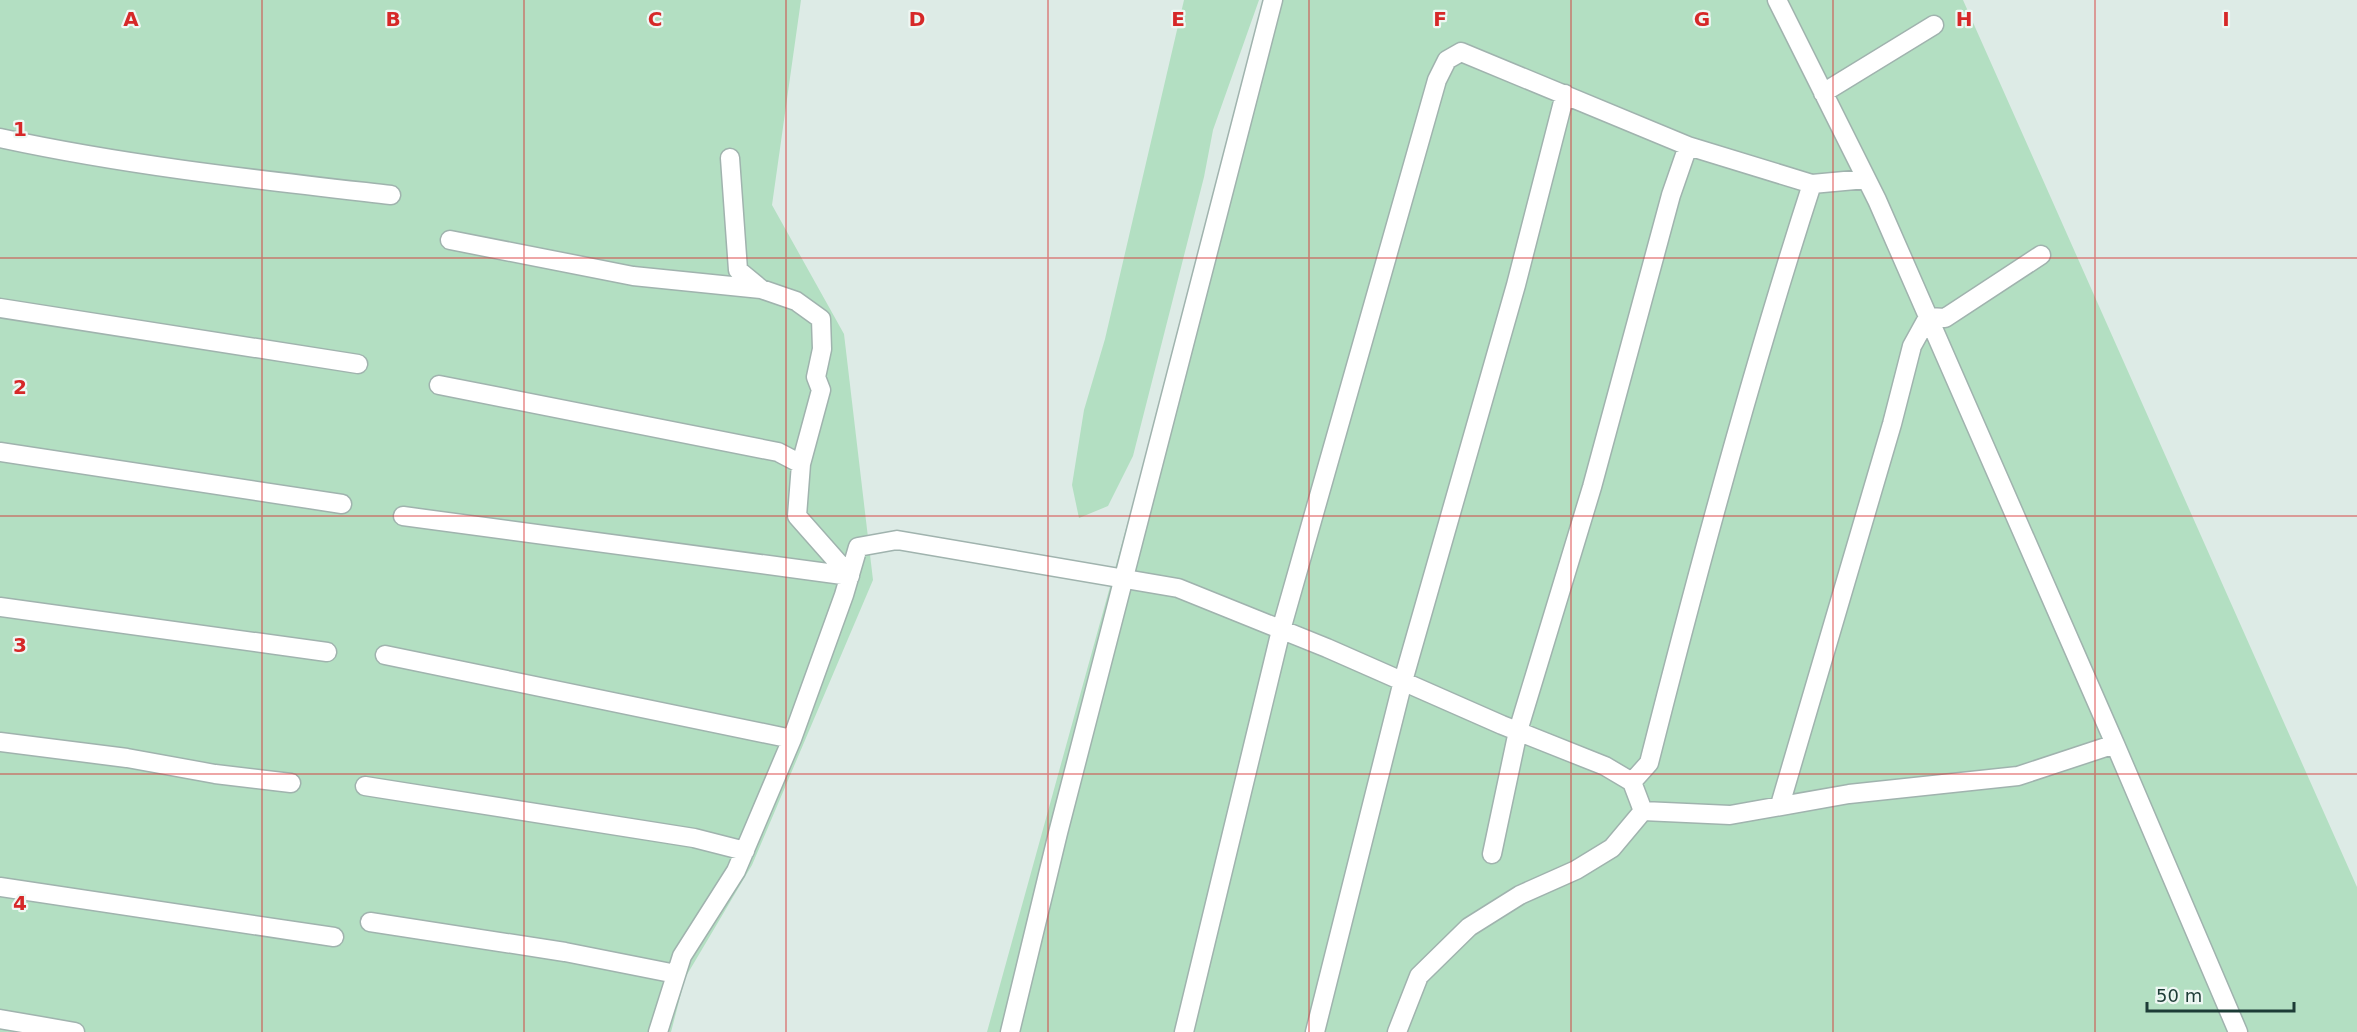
<svg xmlns="http://www.w3.org/2000/svg" width="2357" height="1032" viewBox="0 0 2357 1032" font-family="'DejaVu Sans',sans-serif">
<style>
.green{fill:#b3dfc2}
.lines{fill:none;stroke-linecap:round;stroke-linejoin:round}
.minor-casing{stroke:#a0b3ae;stroke-width:21}
.tertiary-casing{stroke:#a0b3ae;stroke-width:21}
.minor{stroke:#fff;stroke-width:18}
.tertiary{stroke:#fff;stroke-width:18}
.grid{fill:none;stroke:#d62828;stroke-width:1.5;stroke-opacity:0.55}
.grid-label{font-size:20px;text-anchor:middle;font-weight:bold;fill:#d62828;stroke:#eef7f3;stroke-width:4.5;stroke-linejoin:round;paint-order:stroke}
</style>
<rect width="100%" height="100%" fill="#ddebe6"/>
<path class="green" d="M0,0H801L772,205L844,334L873,580L752,865L685,978L671,1032H0Z
M1184,0H1259L1213,130L1204,177L1133,456L1108,506L1079,518L1072,485L1084,410L1105,339Z
M1272,0H1963L2357,887V1032H987Z"/>
<g class="lines">
<defs>
<path id="minor" d="M1777,0L1877,200L2115,744
M1823,93L1934,25
M0,138C129,166 260,180 391,195
M730,158L738,270L761,289
M0,308L358,364
M439,385L778,452L801,464
M0,452L342,504
M403,516L850,576L797,516L801,464L821,390L816,377L822,349L821,319L796,301L761,289L633,276L450,240
M0,607L327,652
M385,655L792,739
M0,742L127,758L215,774L291,783
M1632,782L1649,763C1698,569 1750,375 1812,184
M365,786L694,838L745,851
M1780,805L1892,424L1912,346L1928,317L1945,318L2041,255
M1492,854L1518,731L1592,487L1671,195L1688,146
M0,887L334,937
M370,922L565,952L676,974
M0,1019L75,1032
M658,1032L682,956L736,871L792,739L844,595L858,547L897,540L1178,588L1327,648L1502,725L1605,766L1632,782L1643,811
M1184,1032L1281,630L1437,80L1447,60L1461,52L1688,146L1812,184L1866,179
M1315,1032L1403,681L1516,285L1565,94
M1397,1032L1419,976L1469,927L1520,895L1576,870L1612,848L1643,811L1730,815L1849,794L2018,776L2115,744L2238,1032"/>
<path id="tertiary" d="M1010,1032L1058,833L1273,0"/>
</defs>
<use href="#minor" class="minor-casing"/>
<use href="#tertiary" class="tertiary-casing"/>
<use href="#minor" class="minor"/>
<use href="#tertiary" class="tertiary"/>
</g>
<path class="grid" d="M262,0V1032M524,0V1032M786,0V1032M1048,0V1032M1309,0V1032M1571,0V1032M1833,0V1032M2095,0V1032M0,258H2357M0,516H2357M0,774H2357"/>
<g class="grid-label">
<text x="131" y="26">A</text>
<text x="393" y="26">B</text>
<text x="655" y="26">C</text>
<text x="917" y="26">D</text>
<text x="1178" y="26">E</text>
<text x="1440" y="26">F</text>
<text x="1702" y="26">G</text>
<text x="1964" y="26">H</text>
<text x="2226" y="26">I</text>
<text x="20" y="136">1</text>
<text x="20" y="394">2</text>
<text x="20" y="652">3</text>
<text x="20" y="910">4</text>
</g>
<path d="M2147 1002v9h147v-9" fill="none" stroke="#1d3c36" stroke-width="3"/>
<text x="2156" y="1002" font-size="18" fill="#1d3c36" stroke="#eef7f3" stroke-width="4.5" paint-order="stroke">50 m</text>
</svg>
